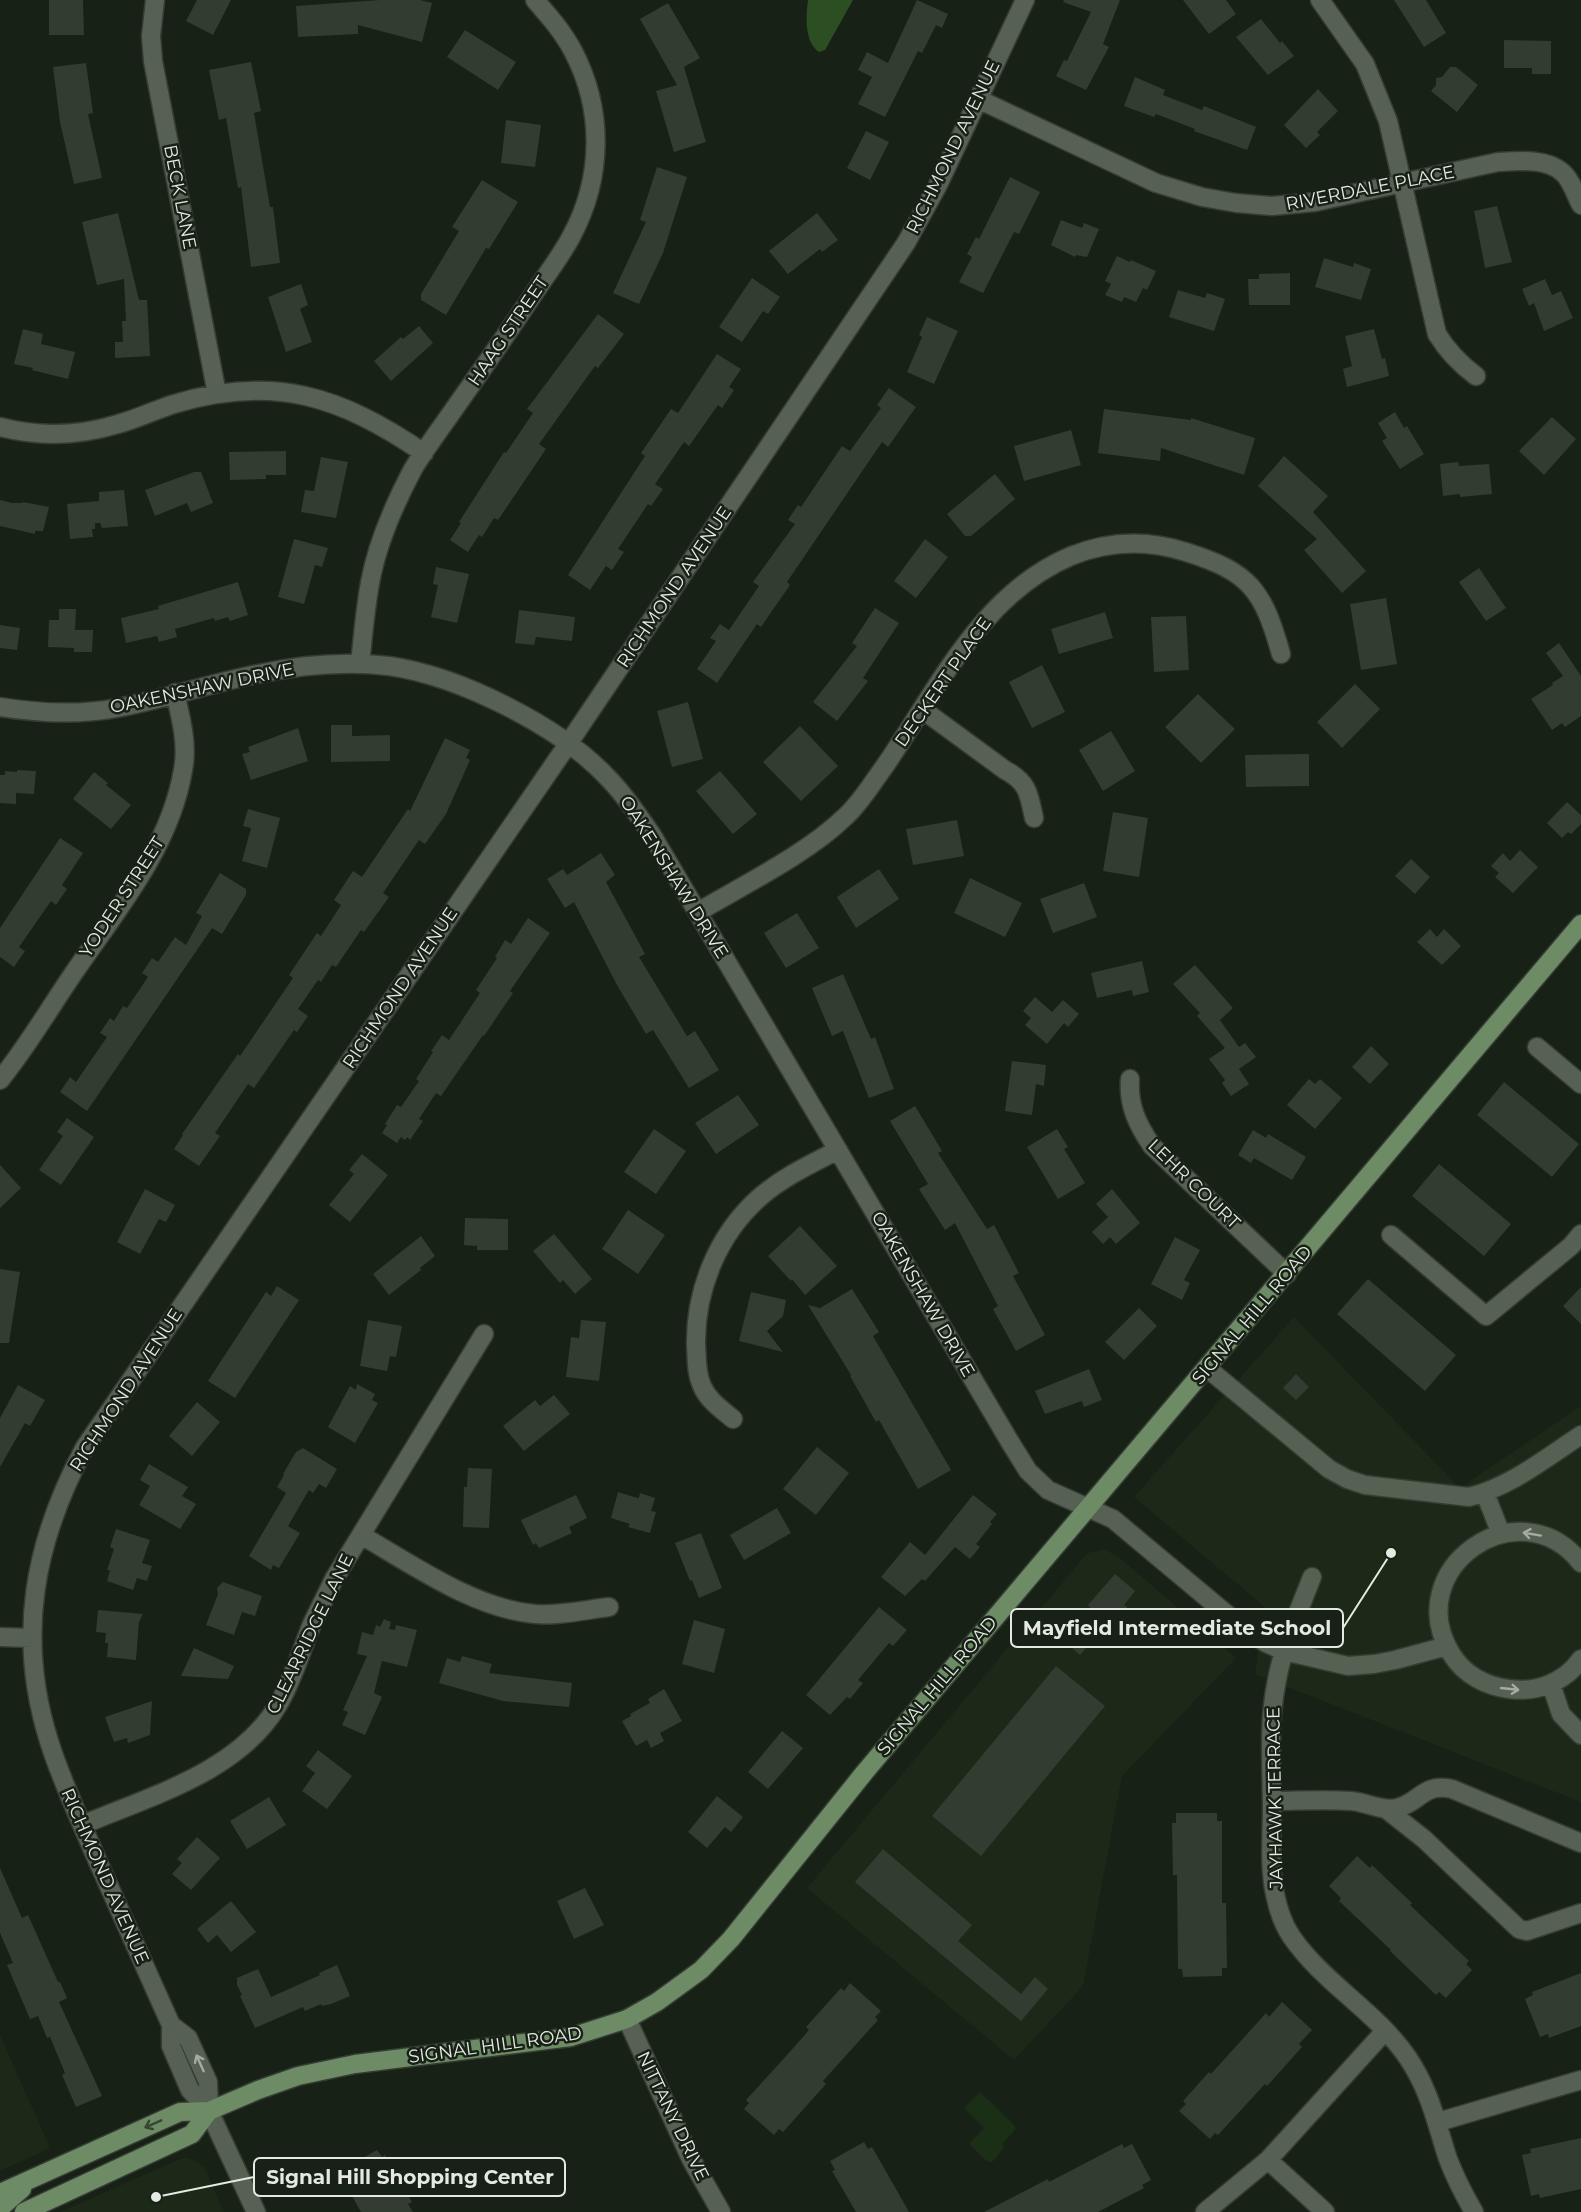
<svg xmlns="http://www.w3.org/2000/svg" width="1581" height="2212" viewBox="0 0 1581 2212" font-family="Montserrat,sans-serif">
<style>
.built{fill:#1c2918}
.green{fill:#1b2e16}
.water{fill:#2c4e23}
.building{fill:#333c30}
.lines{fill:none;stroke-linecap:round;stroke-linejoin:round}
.minor-casing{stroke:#353c34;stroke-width:21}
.major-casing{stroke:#353c34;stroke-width:21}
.minor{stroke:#566053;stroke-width:18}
.major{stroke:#6d8c66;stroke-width:18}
.oneway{stroke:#a4aca2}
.oneway2{stroke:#364632}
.labels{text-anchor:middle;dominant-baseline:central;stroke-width:5;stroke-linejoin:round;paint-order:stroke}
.street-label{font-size:18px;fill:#e4eae3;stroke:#182116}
.leader{fill:none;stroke:#e4eae3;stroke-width:2}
.callout-dot{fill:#e4eae3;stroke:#182116;stroke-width:2}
.callout{fill:#182116;stroke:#e4eae3;stroke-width:2}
.callout-label{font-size:20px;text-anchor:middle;font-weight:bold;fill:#e4eae3}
</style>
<rect width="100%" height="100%" fill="#182116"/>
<path class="built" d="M1294,1317L1460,1488L1581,1406V1802L1255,1674L1266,1608L1134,1497Z
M1103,1549L1119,1557L1236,1658L1122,1776L1083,1986L1014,2060L807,1888L1084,1557L1089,1553Z
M0,2035L50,2148L0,2171Z
M185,2157L195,2160L204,2167L224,2212H60Z"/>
<path class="green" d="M980,2092L1015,2126V2130L1003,2143V2149L992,2162H988L969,2144L984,2128L964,2108Z"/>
<path class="water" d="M808,0H853L825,50L819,52C804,42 806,16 808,0Z"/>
<path class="building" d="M49,0H83L84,35H49Z
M197,0H231L213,35L186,21Z
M380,0H420L432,3L422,42L358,25V34L298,37L296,6Z
M917,0L948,14L942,28L936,25L922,53L918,51L885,117L858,104L872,77L858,70L867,52L888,63Z
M1064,0H1120L1103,44L1109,47L1086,90L1056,76L1064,60L1067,61L1091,12L1063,2Z
M1183,0H1226L1236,14L1209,34Z
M1394,0H1426L1446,33L1424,47Z
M668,3L700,58L684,67L706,142L674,152L656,91L677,85L640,19Z
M1261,19L1280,43L1282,41L1294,56L1268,75L1236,37Z
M465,30L516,62L498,90L447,57Z
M1504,40L1551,41V74H1532V68H1504Z
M251,62L261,111L254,113L270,207H273L280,263L251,267L241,187L238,188L226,118L219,120L209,70Z
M86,63L93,113L88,114L102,178L74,184L60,122L53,67Z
M1450,67H1456L1478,85L1457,112L1431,91L1436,85V78L1442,77Z
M1135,77L1165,90L1163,95L1202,110L1204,106L1256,127L1247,150L1194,131L1195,129L1156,114L1154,117L1124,106Z
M1318,89L1338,111L1317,132L1320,135L1306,148L1284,125Z
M506,120L541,125L535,167L501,163Z
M866,131L889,142L870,180L847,168Z
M657,167L687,177L663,253L639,304L613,293L646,222L640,220Z
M1010,177L1040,192L1019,234L1014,232L983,293L959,282L972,257L967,254L976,237L979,239Z
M482,180L518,202L489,249L486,248L446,315L421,300V294L459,231L452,227Z
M1497,206L1512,262L1485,268L1474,211Z
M118,213L139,300H147L150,356L115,358V342H123L122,321H126L124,279L97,285L82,222Z
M817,213L838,240L822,252L820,249L788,274L769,251Z
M1061,220L1082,228L1084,223L1099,229L1087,257L1076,255L1075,257L1051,245Z
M1117,256L1130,262L1131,260L1156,271L1147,290L1143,288L1136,302L1124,297L1122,302L1105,295L1111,284L1105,281Z
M1324,258L1353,267L1354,263L1371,269L1361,300L1315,287Z
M1290,273V305H1249L1248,279H1259V274Z
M752,278L780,297L768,314L763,311L742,342L719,327Z
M1545,279L1552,295L1561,291L1573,318L1544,331L1534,303L1529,306L1522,289Z
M301,284L308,305L300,309L312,342L286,352L268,297Z
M1178,290L1205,298L1207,293L1225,299L1214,331L1169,317Z
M598,314L624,334L598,368L595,366L539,444L546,449L498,520L494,518L482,537L479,535L468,552L450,540L461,523L459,522L504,452L506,453L533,413L527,409Z
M927,317L958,331L934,384L907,372L922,337L919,335Z
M419,326L433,343L391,381L374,361L401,337L403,339Z
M23,329L43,334L41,344L75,352L68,379L32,370L33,368L14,364Z
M1374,329L1382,359L1385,358L1389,376L1347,387L1343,369L1352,366L1345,336Z
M717,354L741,369L729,387L734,390L722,408L718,405L689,446L684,442L655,484L663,489L651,506L648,504L618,549L624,552L612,570L606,566L590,590L568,575L645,456L641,453L671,409L678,413Z
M889,388L916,407L888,447L882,442L787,582L790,585L761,627L757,624L717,683L697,669L716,641L710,638L720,624L729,630L759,586L753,582L795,524L788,520L798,505L801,507L842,446L850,451L881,408L877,405Z
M1104,409L1191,420V418L1255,438L1244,475L1161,448L1160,461L1098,453Z
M1395,412L1404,428L1407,426L1424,454L1400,469L1382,441L1387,438L1378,423Z
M1552,417L1576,439L1544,475L1519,451Z
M1071,430L1081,465L1024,481L1014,446Z
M286,451V475H266V479L230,480L229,452Z
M1284,456L1328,496L1313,512L1366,571L1342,593L1304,550L1317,539L1258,486Z
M321,457L348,462L336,518L301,512L305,490L314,491Z
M1458,462L1459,466L1489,464L1492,494L1460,497V494L1443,496L1440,464Z
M194,472H201L213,503L191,512L187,503L155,516L145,490Z
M995,474L1015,499L971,536H965L947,514Z
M124,490L128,526L102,528L100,523H95V529H92L93,537L70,539L67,504L99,501V492Z
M0,500L12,503H23V502L49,507L43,531H35V534L0,526Z
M294,539L328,548L322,567L315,565L304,604L278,597Z
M925,539L948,557L916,598L894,581Z
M436,567L469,574L457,623L431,617L438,585L433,584Z
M1479,568L1506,608L1486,621L1459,582Z
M238,582L248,615L230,621L228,617L215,621L214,618L175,629L177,637L159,642L157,636L126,643L121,618L159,609L158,606Z
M1386,598L1397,664L1361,670L1350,604Z
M875,608L899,623L863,678L868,681L837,721L813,702L857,646L852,643Z
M59,609H76L75,630H93L92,652H74V648L48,647L49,620H59Z
M519,610L575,617L572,641L536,637L534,645L515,643Z
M1105,612L1113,638L1059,654L1051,629Z
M1186,616L1189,670L1154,672L1151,617Z
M0,625L20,628L17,650L0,648Z
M1559,643L1581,676V716L1565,727L1562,723L1552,730L1531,699L1553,685L1552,683L1563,676L1546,653Z
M1042,665L1065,712L1032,728L1009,682Z
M1355,684L1380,709L1342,748L1317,722Z
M1198,694L1235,729L1201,763L1165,727Z
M688,702L703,759L672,767L657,711Z
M331,725H352V736L390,735V761L331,762Z
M800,726L838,766L801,801L763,762Z
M298,728L308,761L251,780L242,754L250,752L248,747Z
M1111,731L1135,771L1103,791L1079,750Z
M445,738L470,750L466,758L470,760L446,814L425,844L419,840L383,893L389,897L364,932L361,930L336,967L332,965L321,982L318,980L298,1009L308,1016L297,1032L294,1030L254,1088L248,1084L215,1133L220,1136L199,1166L174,1149L183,1135L182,1134L238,1054L240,1056L293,978L289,975L317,933L321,936L341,905L334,900L353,871L362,877L408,809L410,811Z
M1309,754V786L1246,787L1245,755Z
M17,770L36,771L34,794L16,793V804L0,803V775H5V771L17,772Z
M720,771L757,814L733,834L696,791Z
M94,772L108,783L106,785L131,805L111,829L73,799Z
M1567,802L1581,815V824L1571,834L1568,832L1562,838L1547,823Z
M248,809L280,818L267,868L242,861L251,828L243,826Z
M1113,812L1148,818L1139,877L1103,871Z
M957,820L964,856L913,865L906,829Z
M60,838L83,853L62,885L67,889L56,905L51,901L19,947L25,951L14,967L0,957V928Z
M1520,850L1538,867L1513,893L1495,877L1499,873L1491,866L1503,853L1510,861Z
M601,853L615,875L606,882L645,954L639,957L687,1036L695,1031L719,1070L689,1088L653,1030L646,1034L617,985L574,902L565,908L547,879L563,869L567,875Z
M1411,859L1430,877L1415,894L1395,876Z
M879,869L899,899L856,928L837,897Z
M220,873L246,889V895L222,934L212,928L87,1111L60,1092L70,1077L76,1082L107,1037L100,1033L110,1018L114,1021L123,1006L127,1008L148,977L142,973L152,958L158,962L175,937L186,945L202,916L196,913Z
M970,878L1022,903L1005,937L954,913Z
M1084,883L1097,917L1053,933L1040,899Z
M797,913L819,948L786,968L764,933Z
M528,918L550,933L510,991L513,993L484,1036L483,1035L441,1096L436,1093L419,1119L423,1121L410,1140L407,1137L405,1140L401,1137L397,1143L382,1133L387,1125L385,1124L397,1105L401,1107L419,1081L416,1079L433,1052L431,1051L442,1035L449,1040L480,993L476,990L497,958L495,957L505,940L511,944Z
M1430,929L1437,937L1444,929L1461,946L1442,965L1417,942Z
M1142,961L1149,992L1133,996L1132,990L1097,998L1091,973Z
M1195,965L1233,1008L1220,1020L1239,1047L1245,1043L1256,1057L1239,1069L1249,1084L1231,1096L1222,1083L1225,1080L1209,1059L1225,1048L1197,1016L1200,1013L1173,984Z
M843,974L871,1039L875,1037L894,1089L869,1098L843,1031L832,1036L812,988Z
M1035,997L1052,1012L1063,1000L1079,1014L1068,1027L1064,1023L1047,1044L1025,1025L1031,1018L1023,1011Z
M1371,1046L1389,1064L1370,1084L1352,1067Z
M1012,1061L1046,1065L1044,1086L1036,1084L1032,1115L1005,1111Z
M1309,1079L1315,1084L1320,1079L1342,1098L1315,1129L1287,1105Z
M1504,1082L1579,1144L1552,1177L1477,1115Z
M738,1095L759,1125L716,1154L695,1123Z
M915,1106L942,1151L938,1153L987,1229L994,1225L1019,1273L1013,1276L1045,1335L1016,1351L993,1309L998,1306L955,1223L945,1230L919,1189L928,1184L890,1121Z
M67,1118L94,1137L61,1185L39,1170L63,1136L57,1132Z
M654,1129L686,1151L656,1194L624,1172Z
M1057,1129L1068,1147L1064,1149L1085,1183L1058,1199L1027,1147Z
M1253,1130L1266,1138L1268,1134L1306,1157L1292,1180L1254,1158L1251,1163L1238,1155Z
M362,1154L388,1175L350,1222L329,1205L354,1174L349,1170Z
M1439,1164L1511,1224L1484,1256L1412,1196Z
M0,1165L21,1188L0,1208Z
M145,1189L175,1205L166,1222L159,1219L140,1254L117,1242Z
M1112,1189L1140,1223L1116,1244L1110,1237L1103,1244L1092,1232L1108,1217L1096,1204Z
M628,1210L665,1235L638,1274L602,1249Z
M465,1218L508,1219V1250H477V1246L464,1245Z
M800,1226L837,1266L805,1295L792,1279L791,1281L768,1256Z
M554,1234L592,1279L575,1294L563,1280L560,1283L533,1251Z
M421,1236L435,1256L420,1268L421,1270L389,1295L373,1274Z
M1175,1237L1200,1250L1184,1280L1190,1283L1182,1300L1151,1284Z
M0,1269L20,1272L9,1343H0Z
M1368,1279L1456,1355L1425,1391L1337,1314Z
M277,1286L299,1300L235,1398L208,1381L266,1292L271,1296Z
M1581,1287V1324L1563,1306Z
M852,1289L879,1332L873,1336L951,1470L918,1489L879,1420L876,1422L850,1376L851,1375L808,1305L820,1308Z
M751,1292L786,1300L783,1316L767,1331L783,1352L739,1341Z
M1139,1308L1157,1326L1124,1360L1105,1342Z
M368,1320L402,1326L396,1357L390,1356L387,1371L360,1366Z
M581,1320L606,1322L599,1381L566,1377L571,1337L579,1338Z
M1089,1369L1102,1400L1084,1407L1082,1401L1045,1414L1035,1391Z
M1296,1374L1309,1387L1296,1400L1283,1388Z
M357,1384L375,1394L372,1400L378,1403L355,1443L328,1427L350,1386L356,1390Z
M18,1385L45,1400L30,1426L25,1423L0,1467V1418Z
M554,1395L570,1414L524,1451L503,1426L535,1400L540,1406Z
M197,1402L220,1422L192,1456L169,1436Z
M817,1447L849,1473L816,1515L783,1489Z
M303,1448L337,1469L326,1488L319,1484L313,1493L309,1490L288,1526L300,1533L279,1568L273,1565L271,1570L249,1556L286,1493L277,1487L284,1475L283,1474L296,1452Z
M149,1464L188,1487L182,1496L196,1504L180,1529L139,1505L150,1486L140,1480Z
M468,1468L492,1469L489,1528L463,1527L464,1487H467Z
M618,1492L634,1497L639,1498L640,1493L655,1498L651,1511L656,1512L650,1533L628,1527L630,1524L611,1518Z
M576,1495L587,1518L569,1527L572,1533L539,1548L536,1543L533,1545L521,1520Z
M973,1495L997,1514L990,1522L992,1524L976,1544L980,1547L970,1559L955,1547L925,1581L922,1579L905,1596L881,1577L910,1542L925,1555Z
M777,1508L791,1533L744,1560L730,1535Z
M116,1529L150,1540L142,1563L152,1566L147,1581L137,1578L133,1590L107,1581L110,1570H107L114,1549L110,1547Z
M701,1533L722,1588L699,1598L692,1580L690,1581L675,1543Z
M1115,1574L1135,1591L1124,1605L1127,1607L1126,1610L1113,1624L1108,1622L1080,1655L1064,1641L1090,1607L1088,1605Z
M223,1582L262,1596L255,1616L242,1612L234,1635L206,1625L218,1594L217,1588Z
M879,1607L907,1630L893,1646L889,1643L858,1680L863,1683L850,1699L847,1697L830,1715L806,1695Z
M98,1610L143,1614L139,1622L136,1660L107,1657L108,1643H105L106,1633L96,1632Z
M384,1619L391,1622L389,1629L395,1630L396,1625L417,1630L407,1667L382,1661L374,1693L382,1697L365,1735L342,1725L348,1712L343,1710L367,1656L357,1654L362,1632L373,1635L376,1625L380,1627Z
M694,1620L725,1629L714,1673L682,1664Z
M194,1648L234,1666L228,1679L181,1676Z
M462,1656L492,1664L489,1673L572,1683L569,1707L503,1701L439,1683L447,1658L460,1662Z
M1056,1666L1105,1706L981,1856L932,1816Z
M664,1689L682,1721L660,1733L664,1741L651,1748L647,1740L636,1746L622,1721L631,1716L630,1714L650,1703L648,1699Z
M152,1701L150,1735L128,1743L127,1738L114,1742L105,1717Z
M782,1731L803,1748L768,1789L748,1772Z
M318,1750L352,1776L327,1809L302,1791L315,1773L306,1766Z
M717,1796L743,1817L731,1832L725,1827L707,1848L688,1832Z
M269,1797L286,1825L247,1849L230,1821Z
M1176,1813H1217V1821H1222V1903H1226L1227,1968H1222V1976L1183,1977L1182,1969H1178L1177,1875H1173L1172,1823H1176Z
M197,1837L220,1858L191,1890L172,1874L182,1863L177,1859Z
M883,1849L972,1925L958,1941L1021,1994L1035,1977L1048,1989L1021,2021L855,1882Z
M1357,1856L1370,1868L1372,1865L1412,1903L1410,1905L1469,1961L1466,1964L1472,1970L1446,1998L1439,1992L1436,1995L1390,1951L1391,1950L1339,1901L1341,1898L1329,1886Z
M0,1868L22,1918L28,1915L58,1982H60L67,1998L59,2002L102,2096L76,2107L62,2075L65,2073L50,2037L47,2038L38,2016L30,2019L7,1965L13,1963L0,1933Z
M585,1888L604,1925L574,1939L557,1901Z
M231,1901L256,1932L231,1952L217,1935L208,1943L197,1929Z
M337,1965L350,1996L331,2004L322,2006L321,2004L305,2011L303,2007L255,2028L240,1996L242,1995L237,1985V1978L258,1969L271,1997L320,1975L319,1973Z
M1581,1973V2026L1549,2038L1548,2034L1540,2037L1525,1999L1533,1995L1532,1992Z
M850,1983L881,2011L875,2017L878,2020L823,2081L826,2084L783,2132L779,2129L774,2135L744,2109L749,2103L746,2100L796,2045L809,2030L806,2027L841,1988L844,1991Z
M1282,2002L1312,2030L1299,2044L1302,2047L1267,2086L1265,2084L1218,2135L1215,2133L1210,2139L1179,2111L1186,2104L1183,2101L1209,2072L1211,2074L1266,2013L1269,2017Z
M1581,2138V2189L1540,2198L1539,2194L1531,2196L1522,2155L1531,2153L1530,2149Z
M864,2142L868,2149L872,2147L909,2212H856L832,2171L835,2170L830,2161Z
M1122,2144L1124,2148L1132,2144L1151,2180L1142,2185L1144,2188L1098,2212H984L1048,2179L1049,2182Z
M377,2150L382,2157L385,2155L412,2202L408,2204L413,2212H361L343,2180L347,2179L342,2170Z"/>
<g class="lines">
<defs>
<path id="minor" d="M155,0L151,36L153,61L217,394
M1320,0L1365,64L1388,121L1437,334C1448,352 1460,364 1476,376
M978,99L1156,183L1202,197L1236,203L1272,206L1315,202L1498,162C1518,161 1546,158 1562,172C1571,179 1576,196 1581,205
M0,427C39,437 79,436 118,424C137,419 155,410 174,404C274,374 340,396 424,453
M360,664C363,637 365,610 370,583C377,543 394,505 413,469C427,446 444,424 459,402C486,364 513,325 539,286C550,270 562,254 571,237C603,178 604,110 573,51C563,32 549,16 535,0
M0,707C37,713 80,715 117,708C165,699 211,683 258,674C300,665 346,661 389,666C459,676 560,726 608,778C625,795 638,815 652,835L1010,1442L1028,1471L1048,1490L1113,1519L1242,1627L1266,1643L1284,1651L1348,1666L1374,1664L1395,1660L1447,1646
M923,710L1005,770C1028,782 1029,794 1034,818
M698,912C745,884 807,854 846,816C860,803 871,785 882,770C936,693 980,594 1071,556C1108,541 1148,540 1186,552C1250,572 1263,590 1281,654
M1537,1047L1581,1084
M1130,1079C1128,1105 1137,1124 1152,1146L1287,1274
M0,1080C27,1047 49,1009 73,974C116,911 170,848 183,770C188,745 181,718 175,693
M1391,1235L1486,1316L1571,1246L1581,1234
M1207,1368L1329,1469L1347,1479L1365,1485L1469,1497C1510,1487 1546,1458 1581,1435
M733,1419C721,1409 708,1400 702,1386C696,1373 697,1359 696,1345C695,1290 718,1234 760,1197C783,1177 811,1164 838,1150
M1485,1493L1501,1534
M361,1535C413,1565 475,1609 535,1614C559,1616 585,1610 609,1607
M1581,1563C1519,1484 1398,1570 1452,1655C1465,1675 1486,1686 1509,1689C1537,1693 1565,1682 1581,1659
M1312,1577C1298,1613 1282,1648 1276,1685C1268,1726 1272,1767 1272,1808C1272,1836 1269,1867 1275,1894C1278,1909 1283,1924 1291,1936C1323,1983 1376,2011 1408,2058C1430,2091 1436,2122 1448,2159C1455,2177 1464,2195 1474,2212
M0,1637L32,1638
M1551,1684L1561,1714L1581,1735
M1272,1801C1298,1801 1325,1799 1351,1801C1366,1802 1383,1812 1397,1808C1421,1802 1422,1783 1452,1789L1581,1843
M1386,1809L1424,1839L1519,1929L1527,1931L1581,1913
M82,1825C150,1796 239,1772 278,1705C293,1680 301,1651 312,1624C319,1609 327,1594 334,1579L484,1334
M627,2019L691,2159L721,2212
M171,2025L188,2038L208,2082L209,2111
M1438,2122L1581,2080
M1268,2160L1325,2212
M256,2212L209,2111L190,2090L171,2046V2025C146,1969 121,1912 95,1855C79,1817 61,1780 49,1741C16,1636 34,1542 85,1447L568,744L906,243L938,185L1025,0
M1205,2212L1268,2160L1385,2031"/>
<path id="major" d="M0,2193L180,2112L209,2111L258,2090L298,2076L355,2064L571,2037L627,2019L657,2002L701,1970L731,1939L864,1773L1581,924
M0,2208L22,2189
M24,2212L192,2134L209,2111"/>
</defs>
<use href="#minor" class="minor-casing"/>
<use href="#major" class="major-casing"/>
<use href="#minor" class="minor"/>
<use href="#major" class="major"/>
</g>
<defs><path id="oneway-shaft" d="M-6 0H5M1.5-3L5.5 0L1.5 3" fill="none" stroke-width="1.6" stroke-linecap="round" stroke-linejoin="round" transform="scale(1.5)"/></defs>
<g class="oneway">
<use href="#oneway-shaft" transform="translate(1532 1534) rotate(-170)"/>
<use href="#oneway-shaft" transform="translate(1510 1689) rotate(6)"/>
<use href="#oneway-shaft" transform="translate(200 2063) rotate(-114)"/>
</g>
<use class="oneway2" href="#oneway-shaft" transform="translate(153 2124) rotate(156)"/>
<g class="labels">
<g class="street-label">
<text transform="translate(953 147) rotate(-64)">RICHMOND AVENUE</text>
<text transform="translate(1370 188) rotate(-11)">RIVERDALE PLACE</text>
<text transform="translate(180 197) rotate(79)">BECK LANE</text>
<text transform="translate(508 331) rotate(-56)">HAAG STREET</text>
<text transform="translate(674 587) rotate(-56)">RICHMOND AVENUE</text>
<text transform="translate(943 682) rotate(-55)">DECKERT PLACE</text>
<text transform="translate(202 688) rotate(-12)">OAKENSHAW DRIVE</text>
<text transform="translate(674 877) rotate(58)">OAKENSHAW DRIVE</text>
<text transform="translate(122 897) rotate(-57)">YODER STREET</text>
<text transform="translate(400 988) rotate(-56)">RICHMOND AVENUE</text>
<text transform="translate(1194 1184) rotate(44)">LEHR COURT</text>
<text transform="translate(923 1294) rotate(60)">OAKENSHAW DRIVE</text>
<text transform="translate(1252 1315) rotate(-50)">SIGNAL HILL ROAD</text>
<text transform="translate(126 1390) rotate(-57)">RICHMOND AVENUE</text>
<text transform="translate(310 1634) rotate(-64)">CLEARRIDGE LANE</text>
<text transform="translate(937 1686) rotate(-50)">SIGNAL HILL ROAD</text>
<text transform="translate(1275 1798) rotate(-91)">JAYHAWK TERRACE</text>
<text transform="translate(105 1876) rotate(66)">RICHMOND AVENUE</text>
<text transform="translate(495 2045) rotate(-8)">SIGNAL HILL ROAD</text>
<text transform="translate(673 2116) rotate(64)">NITTANY DRIVE</text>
</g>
</g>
<path class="leader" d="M1391 1553L1343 1628M156 2197L254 2177"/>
<g class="callout-dot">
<circle cx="1391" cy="1553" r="6"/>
<circle cx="156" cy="2197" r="6"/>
</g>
<g class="callout">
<rect x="1011" y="1609" width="332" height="38" rx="6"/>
<rect x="254" y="2158" width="311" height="38" rx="6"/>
</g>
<g class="callout-label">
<text x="1177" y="1635">Mayfield Intermediate School</text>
<text x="410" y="2184">Signal Hill Shopping Center</text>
</g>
</svg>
